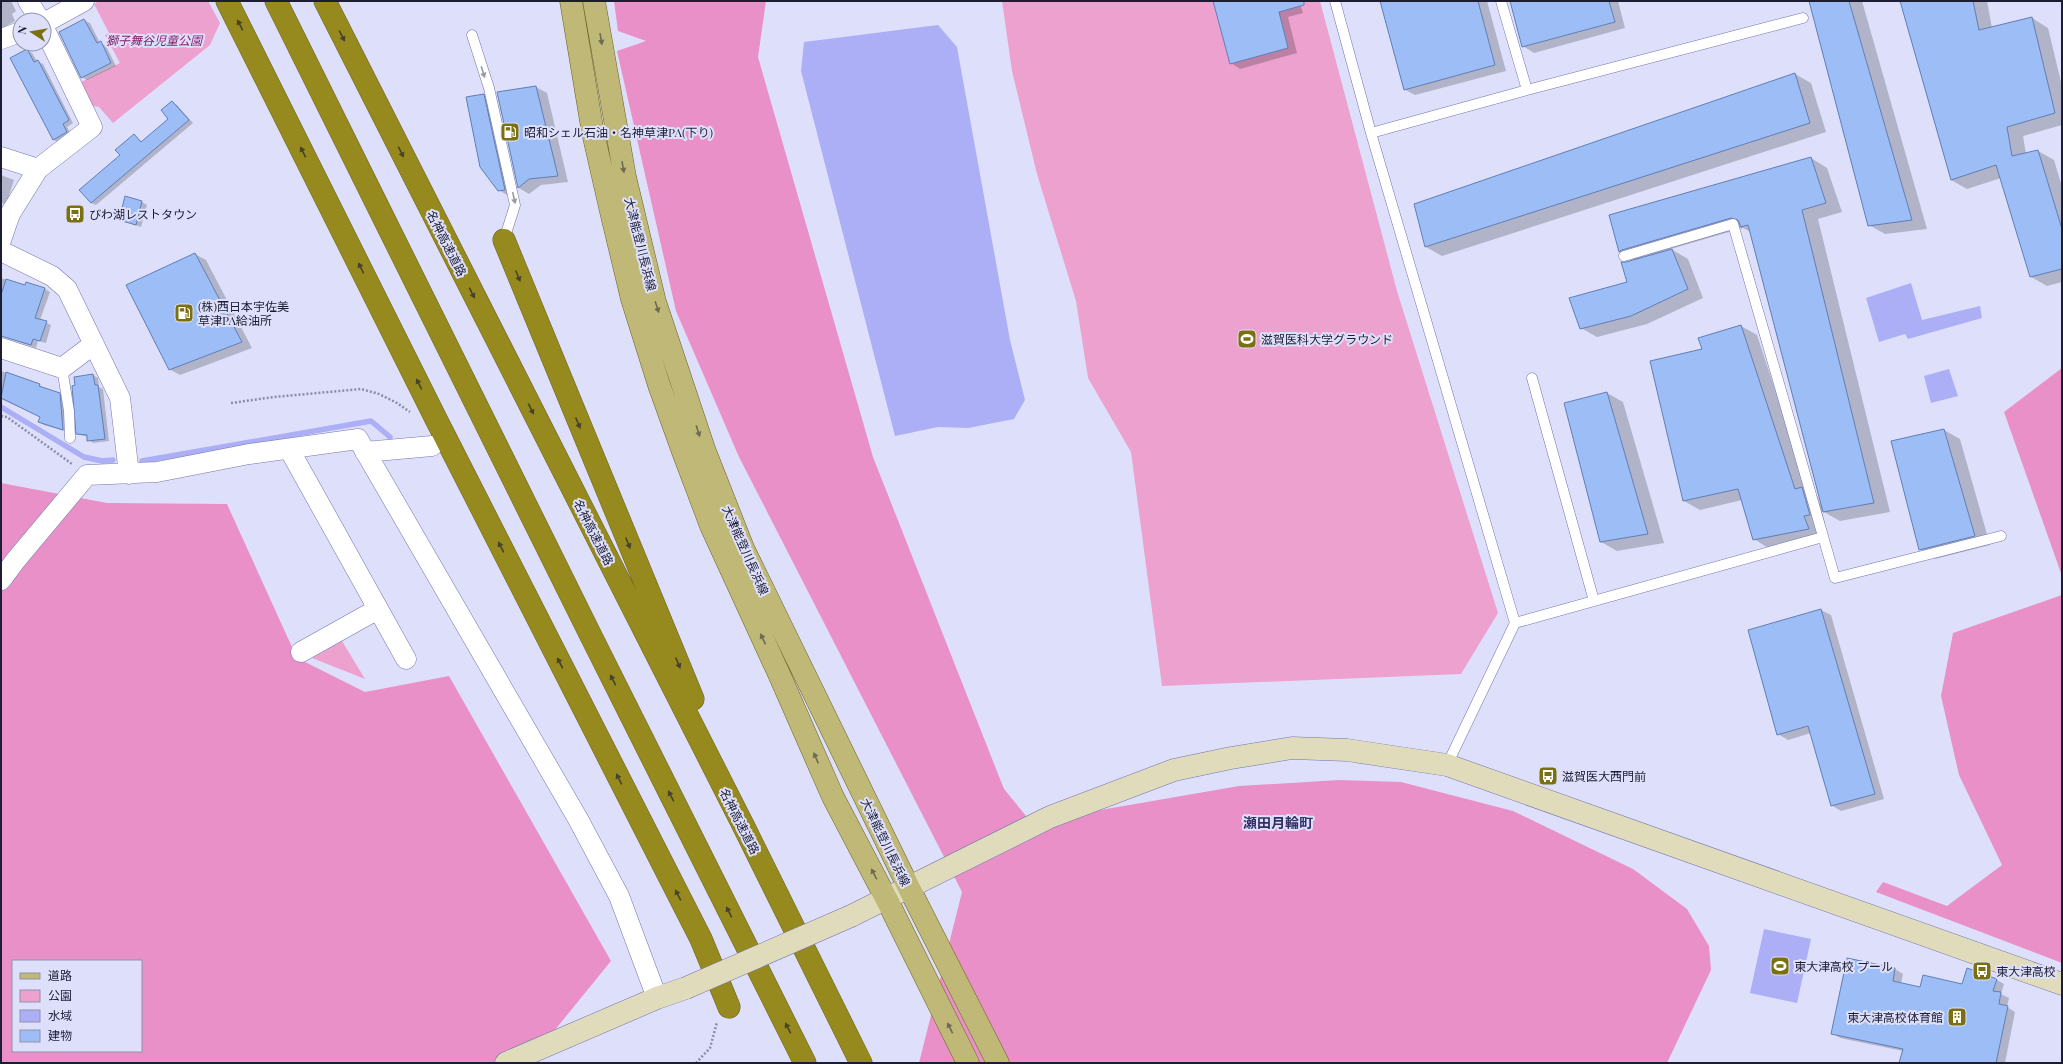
<svg xmlns="http://www.w3.org/2000/svg" width="2063" height="1064" viewBox="0 0 2063 1064" font-family="'Playfair Display','Noto Sans JP',serif">
<style>
.green{fill:#eca1cf}
.forest{fill:#e990c8;fill-rule:evenodd}
.water{fill:#acaef6}
.shadow{fill:#0003}
.lines{fill:none;stroke-linecap:round;stroke-linejoin:round}
.stream{stroke:#acaef6;stroke-width:5.5}
.building{fill:#9dbdf7;stroke:#617eb4}
.lane-casing{stroke:#7374af;stroke-width:11}
.street-casing{stroke:#7374af;stroke-width:21}
.secondary-casing{stroke:#7374af;stroke-width:23}
.primary-casing{stroke:#6b6325;stroke-width:23}
.highway-casing{stroke:#6b6325;stroke-width:23}
.path{stroke:#8b8da6;stroke-width:2.5;stroke-dasharray:2 2;stroke-linecap:butt}
.lane{stroke:#fff;stroke-width:10}
.street{stroke:#fff;stroke-width:20}
.secondary{stroke:#e0dcbb;stroke-width:22}
.primary{stroke:#c0b877;stroke-width:22}
.highway{stroke:#96891d;stroke-width:22}
.secondary-bridge-casing{stroke:#7374af;stroke-width:23;stroke-linecap:butt}
.secondary-bridge{stroke:#e0dcbb;stroke-width:22}
.oneway{fill:#47422b}
.oneway2{fill:#6e6a55}
.oneway3{fill:#9999a3}
.labels{text-anchor:middle;dominant-baseline:central;stroke-width:4;stroke-linejoin:round;paint-order:stroke}
.park-label{font-size:12px;font-style:italic;fill:#861f68;stroke:#dee0fb}
.poi-label{font-size:12px;fill:#1c1c33;stroke:#dee0fb;text-anchor:start}
.street-label{font-size:12px;fill:#1c1c33;stroke:#dee0fb}
.quarter-label{font-size:14px;font-weight:bold;fill:#322f64;stroke:#dee0fb}
</style>
<rect width="100%" height="100%" fill="#dee0fb"/>
<path class="green" d="M99,1H208L220,23L210,45L113,123L99,107L88,105L79,83L120,63L105,35L109,33L94,4Z
M1002,1H1320L1397,291L1498,613L1461,674L1162,686L1131,452L1088,378L1076,301L1037,174L1012,71Z
M342,641L365,679L312,658Z"/>
<path class="forest" d="M614,1H766L758,57L873,457L1004,789L1031,822L1239,786L1339,780L1401,782L1513,811L1633,869L1687,909L1709,946L1711,970L1667,1063H919L962,892L739,457L676,311L617,51L646,41L618,31Z
M2062,368V576L2004,412Z
M1,483L107,503L227,504L297,658L365,692L449,676L611,961L528,1063H1ZM13,961H141V1051H13Z
M2062,595V963L1876,892L1883,882L1947,906L2002,865L1959,775L1941,696L1953,633Z"/>
<path class="water" d="M938,25L957,47L1010,340L1025,400L1014,419L968,428L938,427L895,436L801,71L804,42Z
M1911,283L1922,320L1980,306L1982,318L1908,339L1905,334L1879,342L1866,298Z
M1949,369L1958,396L1931,403L1924,376Z
M1764,929L1811,939L1797,1003L1750,993Z"/>
<path class="shadow" d="M1,1H11L16,11L12,14L15,21L1,29Z
M1214,1H1299L1303,13L1288,17L1297,53L1240,69L1231,63Z
M1381,1H1487L1506,71L1415,95L1404,89Z
M1511,1H1618L1625,28L1534,53L1523,46Z
M1810,1H1862L1927,229L1885,234L1869,225Z
M1901,1H1987L1992,28L2032,18L2048,28L2062,86V125L2023,136L2026,154L2038,151L2054,160L2062,187V282L2047,286L2031,277L2001,178L1967,189L1951,180Z
M84,20L90,23L100,43L106,46L116,66L87,80L82,77Z
M27,50L32,53L37,61L43,64L73,123L67,127L72,135L59,143L54,140Z
M1795,74L1811,83L1826,132L1442,256L1426,247L1415,204Z
M536,87L547,93L568,182L541,185L529,194L519,188L498,93Z
M483,95L494,101L510,197L499,190Z
M172,102L177,105L193,123L96,205L91,203L81,190L121,155L134,135L142,142L170,119Z
M1811,158L1827,168L1842,212L1818,219L1890,512L1840,521L1822,511L1825,524L1820,525L1824,538L1770,549L1754,539L1742,500L1700,510L1684,501L1704,350L1741,326L1757,335L1809,492L1818,497L1820,504H1822L1751,232L1743,228L1671,249L1688,259L1703,298L1647,324L1597,337L1581,328L1628,283L1635,261L1620,252L1610,215Z
M1,175L14,180L6,205L2,203L1,207Z
M142,202L147,205L141,227L120,220Z
M195,254L206,260L252,348L180,375L169,369Z
M1,278L26,286L45,289L50,292L40,320L51,325L46,343L38,341L36,348L1,336Z
M1,371L39,385L44,389L64,397L68,432L44,425L39,422L41,417L1,399Z
M93,375L98,378L99,387L103,389L109,441L93,443L88,440V437L77,434Z
M1607,393L1623,402L1664,543L1617,551L1601,542Z
M1944,430L1960,439L1990,545L1935,559L1920,549Z
M1821,610L1831,615L1884,799L1841,811L1831,805L1811,733L1788,740L1778,734Z
M1847,959L1895,969L1903,974L1901,984L1921,988L1962,985L1997,980L2004,984L2001,994L2009,998L2007,1007L2015,1012L2005,1063H1901L1903,1051L1840,1038L1832,1033Z"/>
<g class="lines">
<path class="stream" d="M1,407L84,457L102,461L113,460
M142,461L371,421L390,437"/>
</g>
<path class="building" d="M1213,1H1304V5L1279,12L1288,48L1230,64Z
M1380,1H1478L1495,65L1404,90Z
M1510,1H1609L1615,22L1522,47Z
M1809,1H1849L1912,220L1868,226Z
M1900,1H1973L1979,30L2032,17L2055,113L2007,127L2012,156L2038,150L2062,229V269L2030,277L1996,165L1951,180Z
M84,19L97,43L101,41L111,63L81,78L59,32Z
M27,49L34,62L38,60L69,120L63,124L67,132L53,140L10,58Z
M1795,73L1810,123L1425,247L1414,204Z
M536,86L558,176L529,179L518,188L497,92Z
M484,94L505,190L498,191L480,167L466,97Z
M172,101L189,120L91,203L79,190L120,155L115,150L134,134L141,142L168,119L161,110Z
M1811,157L1826,203L1802,210L1874,503L1823,512L1748,225L1741,227L1738,220L1731,218L1622,250L1619,252L1609,215Z
M125,196L142,201L136,225L119,220Z
M1672,249L1688,289L1631,316L1580,329L1569,298L1627,282L1621,262H1626Z
M195,253L242,342L169,370L126,285Z
M6,279L25,285L26,282L45,288L35,318L47,321L40,341L33,339L31,345L1,336V295Z
M1741,325L1795,489L1802,487L1810,515L1804,516L1809,529L1753,540L1738,489L1683,501L1650,361L1702,349L1698,338Z
M6,372L40,384L39,386L60,393L63,430L38,422L40,417L1,398Z
M93,374L95,385H98L105,439L87,441V435L76,434L72,386L75,385L74,377Z
M1607,392L1648,534L1600,542L1564,403Z
M1944,429L1975,536L1919,550L1891,441Z
M1821,609L1875,794L1831,806L1808,726L1777,735L1748,630Z
M1847,958L1895,968L1893,981L1920,987L1923,975L1962,984L1967,968L1997,979L1993,991L2001,992L1999,1004L2008,1006L1996,1063H1899L1903,1049L1831,1034Z"/>
<g class="lines">
<defs>
<path id="lane" d="M1335,1L1371,133L1515,623L1447,765
M1501,1L1527,90
M472,35L489,88L515,205L504,240
M1371,133L1527,90L1803,18
M1624,256L1733,224L1835,578L2001,536
M62,368L69,411L70,438
M1532,378L1594,601
M1515,623L1823,537"/>
<path id="street" d="M28,1L40,20
M44,23L84,1
M1,39L20,32
M1,157L38,169
M1,240L10,214L38,169L92,127L44,28
M1,251L52,276L67,289L120,398L129,474
M1,348L62,368L94,344
M289,449L406,659
M365,452L432,446
M1,580L15,561L87,475L157,472L249,454L358,439L578,819L619,896L657,998
M301,652L378,609"/>
<path id="secondary" d="M851,916L1050,817L1174,770L1231,758L1292,748L1347,750L1447,765L2062,984
M506,1063L657,998L686,988"/>
<path id="primary" d="M571,1L593,133L612,216L632,299L659,385L682,449L711,526L779,674L833,797L887,900L968,1063
M594,1L625,177L655,302L704,449L743,548L909,888L998,1063"/>
<path id="highway" d="M227,1L436,419L701,939L729,1007
M276,1L591,636L805,1063
M325,1L744,827L861,1063
M504,240L693,699"/>
</defs>
<use href="#lane" class="lane-casing"/>
<use href="#street" class="street-casing"/>
<use href="#secondary" class="secondary-casing"/>
<use href="#primary" class="primary-casing"/>
<use href="#highway" class="highway-casing"/>
<path class="path" d="M231,403L274,397L361,389L379,394L397,403L410,412
M1,416L7,417L72,464
M696,1063L710,1048L717,1022"/>
<use href="#lane" class="lane"/>
<use href="#street" class="street"/>
<use href="#secondary" class="secondary"/>
<use href="#primary" class="primary"/>
<use href="#highway" class="highway"/>
<defs>
<path id="secondary-bridge" d="M686,988L851,916"/>
</defs>
<use href="#secondary-bridge" class="secondary-bridge-casing"/>
<use href="#secondary-bridge" class="secondary-bridge"/>
</g>
<defs><path id="oneway-solid" d="M-6-.8H1V-3.2L6.5 0L1 3.2V.8H-6Z"/></defs>
<g class="oneway">
<use href="#oneway-solid" transform="translate(240 25) rotate(-117)"/>
<use href="#oneway-solid" transform="translate(342 36) rotate(63)"/>
<use href="#oneway-solid" transform="translate(303 152) rotate(-116)"/>
<use href="#oneway-solid" transform="translate(401 152) rotate(63)"/>
<use href="#oneway-solid" transform="translate(361 268) rotate(-116)"/>
<use href="#oneway-solid" transform="translate(518 276) rotate(68)"/>
<use href="#oneway-solid" transform="translate(472 293) rotate(63)"/>
<use href="#oneway-solid" transform="translate(419 384) rotate(-116)"/>
<use href="#oneway-solid" transform="translate(531 409) rotate(63)"/>
<use href="#oneway-solid" transform="translate(578 423) rotate(67)"/>
<use href="#oneway-solid" transform="translate(628 543) rotate(67)"/>
<use href="#oneway-solid" transform="translate(501 547) rotate(-117)"/>
<use href="#oneway-solid" transform="translate(560 663) rotate(-117)"/>
<use href="#oneway-solid" transform="translate(678 663) rotate(67)"/>
<use href="#oneway-solid" transform="translate(613 680) rotate(-117)"/>
<use href="#oneway-solid" transform="translate(619 779) rotate(-117)"/>
<use href="#oneway-solid" transform="translate(671 796) rotate(-117)"/>
<use href="#oneway-solid" transform="translate(678 895) rotate(-117)"/>
<use href="#oneway-solid" transform="translate(729 912) rotate(-117)"/>
<use href="#oneway-solid" transform="translate(788 1028) rotate(-117)"/>
</g>
<g class="oneway2">
<use href="#oneway-solid" transform="translate(601 39) rotate(80)"/>
<use href="#oneway-solid" transform="translate(623 167) rotate(80)"/>
<use href="#oneway-solid" transform="translate(657 307) rotate(72)"/>
<use href="#oneway-solid" transform="translate(698 431) rotate(72)"/>
<use href="#oneway-solid" transform="translate(763 639) rotate(-115)"/>
<use href="#oneway-solid" transform="translate(816 758) rotate(-113)"/>
<use href="#oneway-solid" transform="translate(874 874) rotate(-118)"/>
<use href="#oneway-solid" transform="translate(950 1028) rotate(-116)"/>
</g>
<g class="oneway3">
<use href="#oneway-solid" transform="translate(483 72) rotate(73)"/>
<use href="#oneway-solid" transform="translate(514 198) rotate(77)"/>
</g>
<defs>
<symbol id="fuel-square" viewBox="-11 -11 22 22"><rect x="-9" y="-9" width="18" height="18" rx="4" fill="#7b700f" stroke="#dee0fb"/><path d="M-5.5-6h7V0h2V4h1.3V-2.5L3-4.5l.8-.8L6-3V5H2.5V1h-1V6h-7ZM-4.2-4.7v3.2H.2V-4.7Z" fill="#fff"/></symbol>
<symbol id="bus-square" viewBox="-11 -11 22 22"><rect x="-9" y="-9" width="18" height="18" rx="4" fill="#7b700f" stroke="#dee0fb"/><path d="M-5-6H5V4H4V6H2V4H-2V6H-4V4H-5ZM-3.5-4V0h7V-4ZM-3.5 1.2v1.5H-2V1.2ZM2 1.2v1.5H3.5V1.2Z" fill="#fff"/></symbol>
<symbol id="stadium-square" viewBox="-11 -11 22 22"><rect x="-9" y="-9" width="18" height="18" rx="4" fill="#7b700f" stroke="#dee0fb"/><path d="M0-5a6.5 5 0 1 0 0 10a6.5 5 0 1 0 0-10ZM-3.5-1.8h7v3.6h-7Z" fill="#fff"/></symbol>
<symbol id="building-square" viewBox="-11 -11 22 22"><rect x="-9" y="-9" width="18" height="18" rx="4" fill="#7b700f" stroke="#dee0fb"/><path d="M-4-6H4V6H1V3H-1V6H-4ZM-2.5-4.3h1.7v1.8h-1.7ZM.8-4.3h1.7v1.8H.8ZM-2.5-1h1.7V.8h-1.7ZM.8-1h1.7V.8H.8Z" fill="#fff"/></symbol>
</defs>
<g fill-rule="evenodd">
<use href="#fuel-square" x="499" y="121" width="22" height="22"/>
<use href="#bus-square" x="64" y="203" width="22" height="22"/>
<use href="#fuel-square" x="173" y="302" width="22" height="22"/>
<use href="#stadium-square" x="1236" y="328" width="22" height="22"/>
<use href="#bus-square" x="1537" y="765" width="22" height="22"/>
<use href="#stadium-square" x="1769" y="955" width="22" height="22"/>
<use href="#bus-square" x="1971" y="960" width="22" height="22"/>
<use href="#building-square" x="1946" y="1006" width="22" height="22"/>
</g>
<g class="labels">
<g class="park-label">
<text x="154" y="40">獅子舞谷児童公園</text>
</g>
<g class="poi-label">
<text x="524" y="132">昭和シェル石油・名神草津PA(下り)</text>
<text x="89" y="214">びわ湖レストタウン</text>
<text x="198" y="306">(株)西日本宇佐美<tspan x="198" dy="14">草津PA給油所</tspan></text>
<text x="1261" y="339">滋賀医科大学グラウンド</text>
<text x="1562" y="776">滋賀医大西門前</text>
<text x="1794" y="966">東大津高校 プール</text>
<text x="1996" y="971">東大津高校</text>
<text x="1943" y="1017" text-anchor="end">東大津高校体育館</text>
</g>
<g class="street-label">
<text transform="translate(447 243) rotate(63)">名神高速道路</text>
<text transform="translate(641 244) rotate(76)">大津能登川長浜線</text>
<text transform="translate(594 532) rotate(63)">名神高速道路</text>
<text transform="translate(746 550) rotate(66)">大津能登川長浜線</text>
<text transform="translate(740 821) rotate(63)">名神高速道路</text>
<text transform="translate(886 842) rotate(64)">大津能登川長浜線</text>
</g>
<g class="quarter-label">
<text x="1278" y="822">瀬田月輪町</text>
</g>
</g>
<rect width="2063" height="1064" fill="none" stroke="#1c1c33" stroke-width="4"/>
<rect x="12" y="960" width="130" height="92" fill="#dee0fb" stroke="#9092ab"/>
<rect x="20" y="973" width="20" height="6" fill="#c0b877" stroke="#9092ab"/>
<text x="48" y="980" font-size="12" fill="#1c1c33">道路</text>
<rect x="20" y="990" width="20" height="12" fill="#eca1cf" stroke="#9092ab"/>
<text x="48" y="1000" font-size="12" fill="#1c1c33">公園</text>
<rect x="20" y="1010" width="20" height="12" fill="#acaef6" stroke="#9092ab"/>
<text x="48" y="1020" font-size="12" fill="#1c1c33">水域</text>
<rect x="20" y="1030" width="20" height="12" fill="#9dbdf7" stroke="#9092ab"/>
<text x="48" y="1040" font-size="12" fill="#1c1c33">建物</text>
<g transform="translate(32 32) rotate(282)"><circle r="19" fill="#dee0fb" stroke="#9092ab"/>
<path d="M0-3L7 15L0 10L-7 15Z" fill="#7b700f"/>
<text y="-6" font-size="11" font-weight="bold" text-anchor="middle" fill="#1c1c33">N</text>
</g>
</svg>
